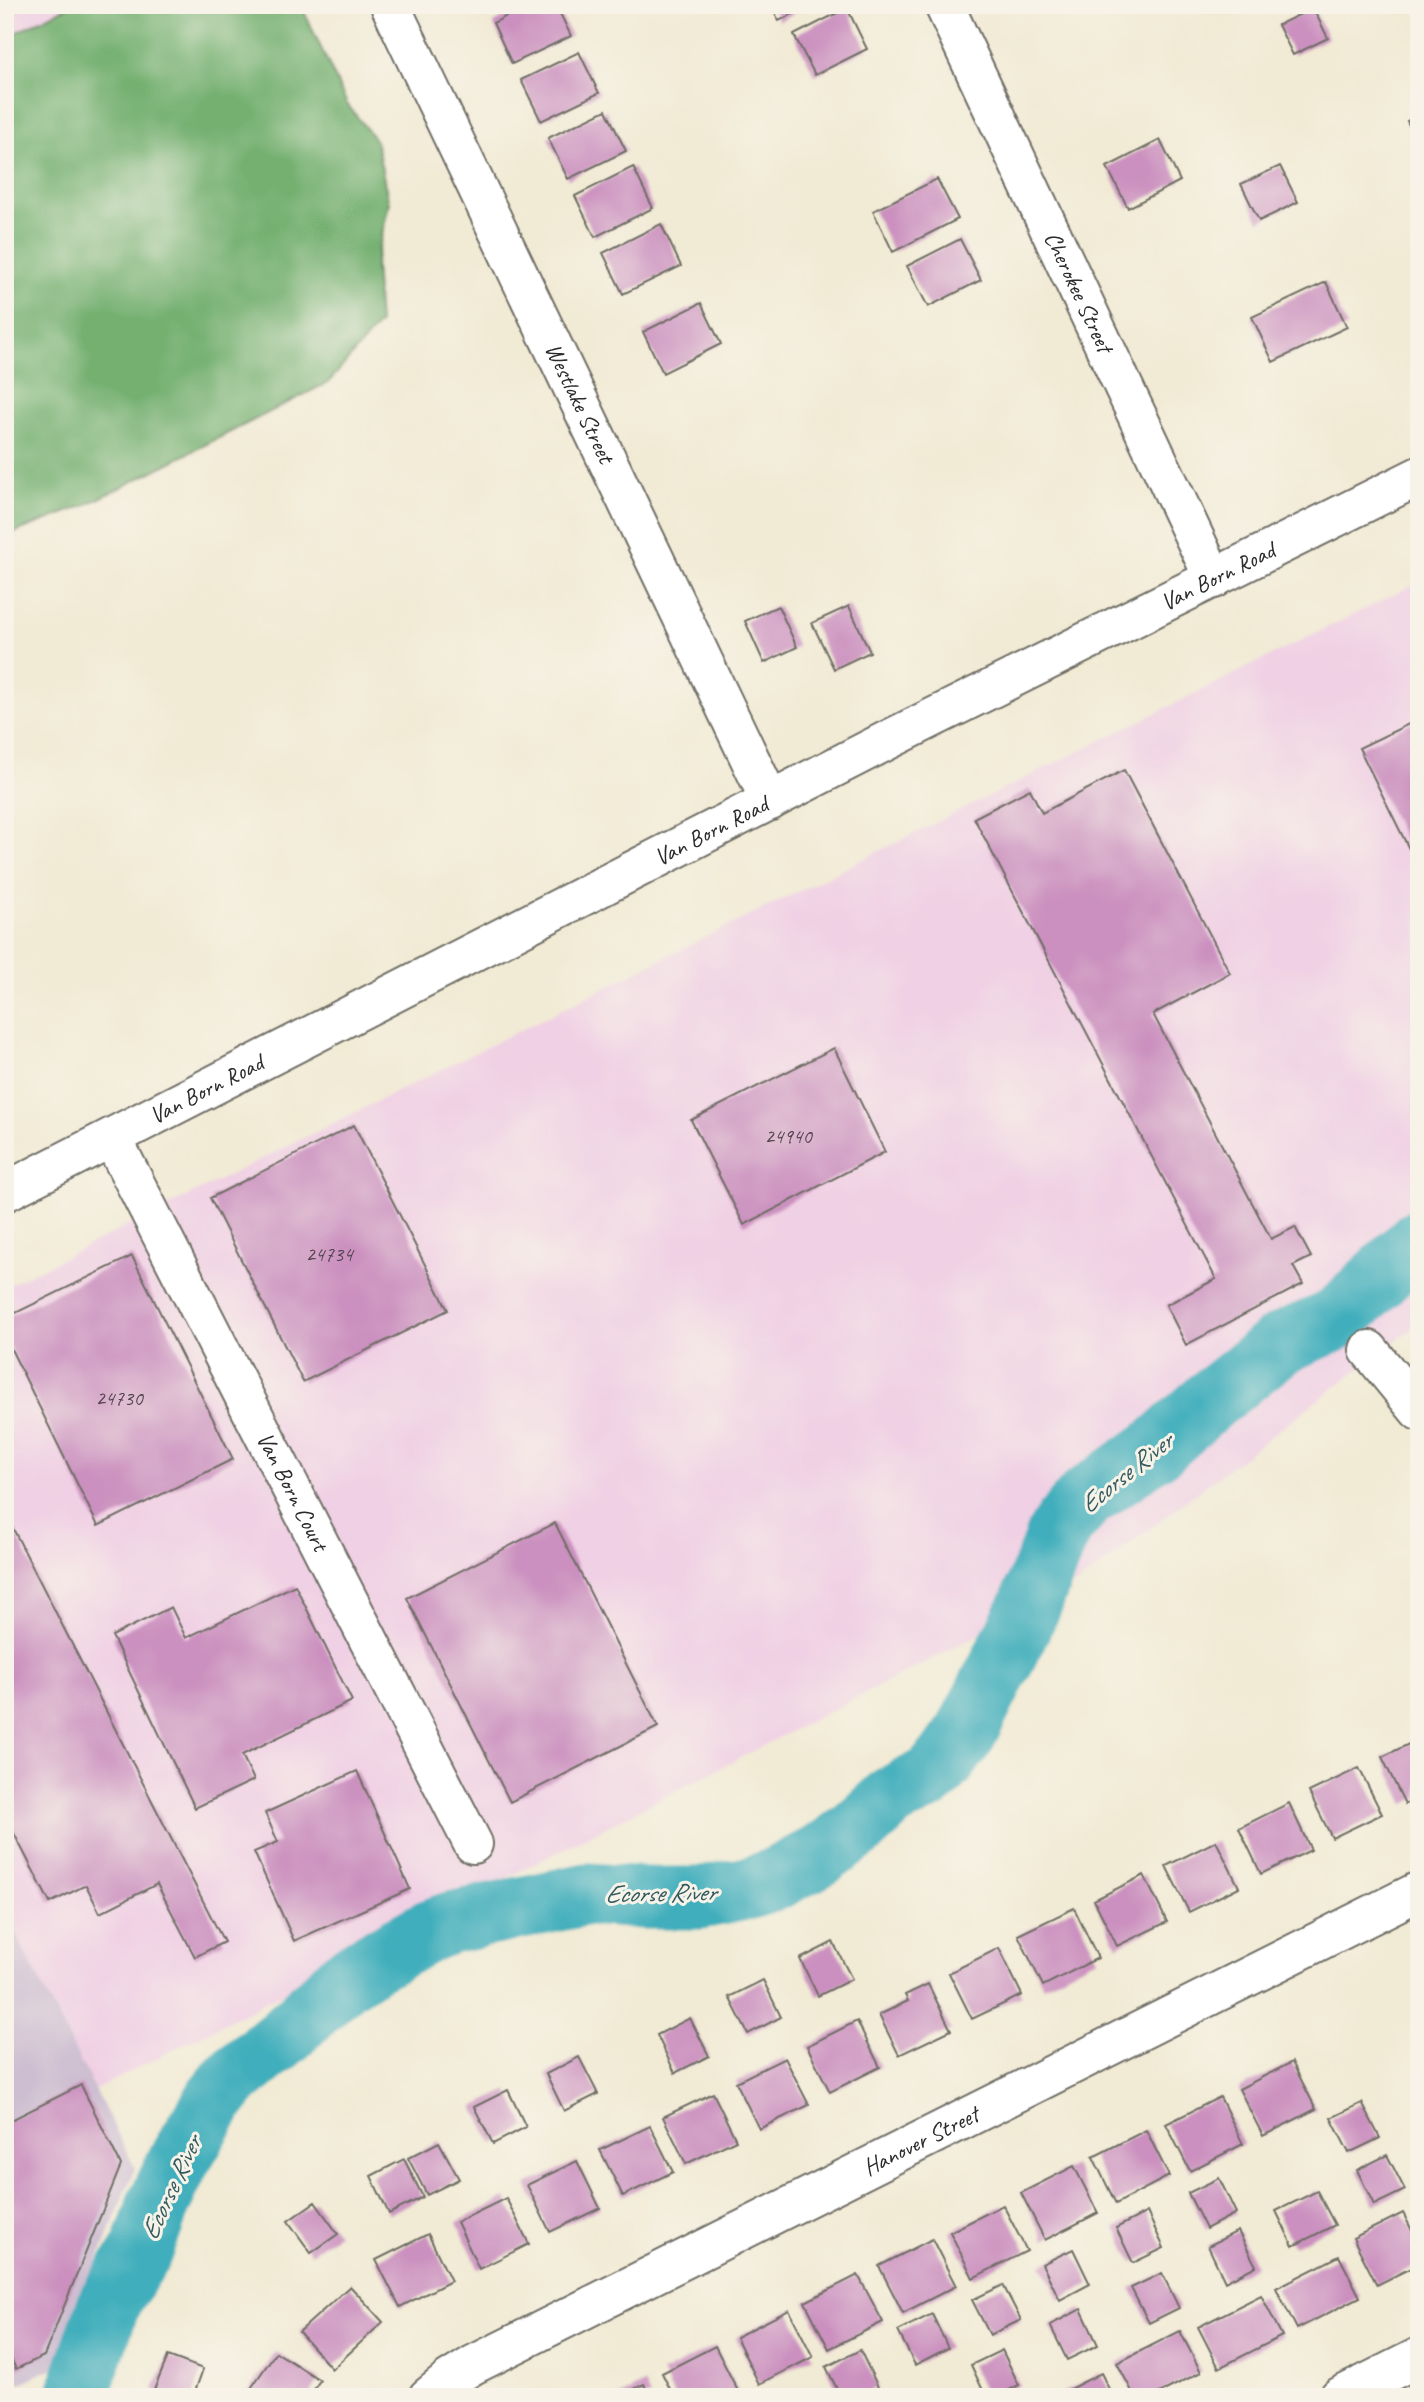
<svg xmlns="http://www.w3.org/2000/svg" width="1424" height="2402" viewBox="0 0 1424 2402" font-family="Caveat,sans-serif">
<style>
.built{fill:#f0d0e4}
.industrial{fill:#cebed1}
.forest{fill:#74b071;stroke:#506e4e;stroke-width:2}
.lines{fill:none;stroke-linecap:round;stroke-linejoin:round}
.river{stroke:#3faebc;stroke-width:63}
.building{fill:#cb90bf}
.minor-casing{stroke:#706e66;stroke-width:42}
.major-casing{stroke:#706e66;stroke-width:42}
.minor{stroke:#fff;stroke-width:38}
.major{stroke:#fff;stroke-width:38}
.labels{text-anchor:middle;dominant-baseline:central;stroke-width:6;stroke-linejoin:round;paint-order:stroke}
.number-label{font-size:21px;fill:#534450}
.street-label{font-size:24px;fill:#2b2b2b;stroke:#f7f3e8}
.water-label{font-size:26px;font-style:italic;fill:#32595e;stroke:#f7f3e8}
</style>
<rect width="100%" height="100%" fill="#f7f3e8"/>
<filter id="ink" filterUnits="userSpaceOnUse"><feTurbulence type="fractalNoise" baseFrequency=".0143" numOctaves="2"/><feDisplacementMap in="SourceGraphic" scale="14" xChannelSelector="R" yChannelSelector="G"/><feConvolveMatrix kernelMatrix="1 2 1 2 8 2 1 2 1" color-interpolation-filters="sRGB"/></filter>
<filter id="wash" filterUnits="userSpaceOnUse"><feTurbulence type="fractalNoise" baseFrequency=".00686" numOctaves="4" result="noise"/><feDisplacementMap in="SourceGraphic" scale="28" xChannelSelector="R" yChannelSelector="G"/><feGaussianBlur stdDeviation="1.57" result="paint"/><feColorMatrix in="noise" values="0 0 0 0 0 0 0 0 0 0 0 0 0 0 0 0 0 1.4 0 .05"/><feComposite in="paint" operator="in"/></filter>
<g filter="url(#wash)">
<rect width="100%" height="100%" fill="#f1ead4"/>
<path class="built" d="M5,5H117L5,61Z
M1419,582V1323L1077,1584L95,2090L5,1913V1287Z"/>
<path class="industrial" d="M5,1913L135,2168L55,2367L15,2386L5,2368Z"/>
<path class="forest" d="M71,5H301L347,104L376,141L389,204L375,265L379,324L329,382L86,505L5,536V38Z"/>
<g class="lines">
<path class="river" d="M77,2397L110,2301L142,2251L160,2201L179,2160L216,2099L233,2078L284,2036L344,1980L368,1964L431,1930L450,1923L587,1894L645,1898H699L749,1888L773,1880L823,1854L856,1830L892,1797L930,1778L946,1761L966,1733L1030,1606L1056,1537L1064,1524L1086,1498L1161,1445L1211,1400L1278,1346L1293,1338L1329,1323L1342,1314L1419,1240"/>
</g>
<g id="blocks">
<path class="building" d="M529,5H556L571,36L512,64L493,23Z
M771,5H811L779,21Z
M847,8L867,49L815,75L794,35Z
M1313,8L1328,38L1293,55L1278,25Z
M579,52L599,93L541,121L521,80Z
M606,110L626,151L568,179L548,138Z
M1419,115V146L1407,121Z
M1160,140L1180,181L1128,208L1107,167Z
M1280,166L1298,202L1259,221L1241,184Z
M633,167L653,208L595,237L575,196Z
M937,179L958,219L893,252L873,211Z
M661,224L681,266L623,294L603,253Z
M960,239L981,280L928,307L907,266Z
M1326,282L1347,327L1273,362L1252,317Z
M701,303L721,344L663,373L643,332Z
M778,606L797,647L764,663L745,621Z
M849,606L870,652L834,669L812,623Z
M1419,719V869L1359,748Z
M1124,770L1230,973L1153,1014L1271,1239L1295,1227L1311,1257L1293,1266L1303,1284L1186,1345L1166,1305L1216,1279L974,818L1030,789L1042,813Z
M834,1048L885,1152L744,1225L691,1120Z
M354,1125L448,1310L303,1382L210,1198Z
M132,1256L233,1459L98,1526L5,1337V1318Z
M5,1513L224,1942L195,1957L157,1884L100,1913L86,1885L50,1903L5,1816Z
M555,1523L658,1727L510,1802L407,1598Z
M295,1585L352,1701L242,1755L254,1780L195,1808L112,1636L171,1607L186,1638Z
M1419,1739V1797L1405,1804L1382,1757Z
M1359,1768L1382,1814L1332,1838L1309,1792Z
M357,1771L410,1889L294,1941L254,1852L278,1842L265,1813Z
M1289,1803L1311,1850L1261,1874L1239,1828Z
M1216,1841L1239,1887L1189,1912L1166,1866Z
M1144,1875L1167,1922L1117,1946L1094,1900Z
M1074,1908L1098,1958L1043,1986L1018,1935Z
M833,1942L852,1979L818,1996L800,1959Z
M999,1948L1022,1995L972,2019L949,1973Z
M763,1980L781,2017L748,2034L729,1997Z
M928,1984L951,2030L899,2055L879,2015L908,2001L905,1995Z
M690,2018L709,2056L675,2073L657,2035Z
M857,2021L880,2067L830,2092L807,2046Z
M579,2057L598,2094L564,2111L546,2074Z
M785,2058L809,2105L759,2129L736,2082Z
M1292,2062L1316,2109L1263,2136L1239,2089Z
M81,2085L121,2165L44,2356L16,2369L5,2347V2123Z
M508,2090L526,2127L493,2144L474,2107Z
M713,2093L736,2140L686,2164L663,2117Z
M1220,2097L1243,2144L1190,2171L1166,2124Z
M1362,2103L1380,2138L1349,2153L1331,2118Z
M650,2126L673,2172L623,2196L600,2150Z
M1146,2130L1169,2176L1116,2204L1093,2157Z
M439,2142L459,2179L427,2195L408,2158Z
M1387,2155L1405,2190L1374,2205L1357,2170Z
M404,2159L423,2197L389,2214L371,2176Z
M577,2161L600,2208L550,2232L527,2185Z
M1074,2166L1098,2213L1045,2240L1021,2193Z
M1219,2178L1236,2213L1206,2229L1188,2193Z
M1317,2191L1335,2225L1293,2246L1276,2211Z
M506,2198L529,2244L479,2269L457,2222Z
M315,2202L338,2234L311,2253L288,2221Z
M1003,2205L1027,2251L973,2278L950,2232Z
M1147,2212L1164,2248L1133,2263L1116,2228Z
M1403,2213L1419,2244V2264L1377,2285L1353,2238Z
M1238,2231L1256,2266L1225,2282L1208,2246Z
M428,2234L451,2281L400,2307L376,2260Z
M932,2239L956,2286L903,2313L879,2266Z
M1073,2249L1090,2284L1060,2300L1042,2264Z
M1339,2256L1360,2297L1297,2329L1276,2288Z
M1162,2273L1179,2308L1149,2323L1131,2288Z
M858,2275L883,2322L829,2349L805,2302Z
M1003,2285L1021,2320L990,2335L972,2300Z
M350,2286L383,2322L332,2369L299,2332Z
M1261,2295L1282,2336L1219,2368L1198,2327Z
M1081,2309L1098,2345L1067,2360L1050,2325Z
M789,2310L813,2357L759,2384L736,2337Z
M932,2314L948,2348L915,2365L898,2331Z
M1180,2331L1201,2372L1152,2397H1135L1117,2363Z
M715,2346L739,2393L732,2397H674L662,2373Z
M860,2350L878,2387L860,2397H841L826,2367Z
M1002,2350L1019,2385L996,2397H986L971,2365Z
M276,2352L320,2380L309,2397H245Z
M168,2356L203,2369L193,2397H172L154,2390Z
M1101,2373L1113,2397H1054Z
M644,2384L650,2397H618Z
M923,2389L926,2397H908Z"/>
</g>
</g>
<g filter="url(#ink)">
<use href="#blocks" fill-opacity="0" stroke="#706e66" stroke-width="2"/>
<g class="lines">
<defs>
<g id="minor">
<path id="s1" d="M390,5L770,801"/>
<path id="s2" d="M944,5L1214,579"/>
<path id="s3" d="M112,1138L473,1844"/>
<path d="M1369,1350L1419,1411"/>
<path id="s4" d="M428,2397L449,2380L473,2365L1419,1891"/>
<path d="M1339,2397L1419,2357"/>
</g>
<g id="major">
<path id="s5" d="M5,1192L886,741L1419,476"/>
</g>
</defs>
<use href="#minor" class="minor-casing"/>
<use href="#major" class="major-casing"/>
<use href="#minor" class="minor"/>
<use href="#major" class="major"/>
</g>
</g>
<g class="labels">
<g class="number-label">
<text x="788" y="1136">24940</text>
<text x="329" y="1254">24734</text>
<text x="119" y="1398">24730</text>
</g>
<g class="street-label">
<text stroke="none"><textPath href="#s2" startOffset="317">Cherokee Street</textPath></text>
<text stroke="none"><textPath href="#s1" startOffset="441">Westlake Street</textPath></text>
<text stroke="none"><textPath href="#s5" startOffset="1360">Van Born Road</textPath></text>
<text stroke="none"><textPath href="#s5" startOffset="793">Van Born Road</textPath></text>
<text stroke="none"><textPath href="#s5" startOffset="226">Van Born Road</textPath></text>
<text stroke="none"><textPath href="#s3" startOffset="397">Van Born Court</textPath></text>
<text stroke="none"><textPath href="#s4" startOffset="556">Hanover Street</textPath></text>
</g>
<g class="water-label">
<text transform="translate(1126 1473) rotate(-39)">Ecorse River</text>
<text transform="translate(660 1893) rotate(-1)">Ecorse River</text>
<text transform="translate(171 2188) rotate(-65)">Ecorse River</text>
</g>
</g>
<rect width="1424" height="2402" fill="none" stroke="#f7f3e8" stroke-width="28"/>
</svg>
